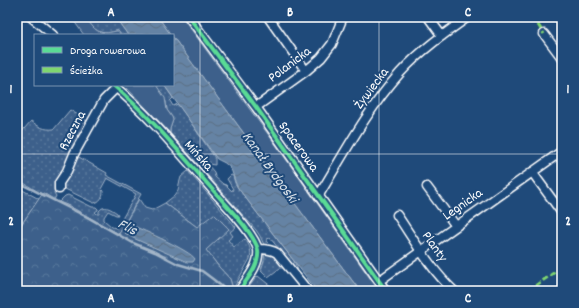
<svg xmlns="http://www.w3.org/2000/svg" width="579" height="308" viewBox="0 0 579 308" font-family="Dekko,sans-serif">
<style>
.built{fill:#2e5683}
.grass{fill:url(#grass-dots);stroke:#9eb0c5}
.forest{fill:url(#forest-crowns);stroke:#9eb0c5}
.green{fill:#3c618b;stroke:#9eb0c5}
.water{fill:url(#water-waves);stroke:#a3b5c8}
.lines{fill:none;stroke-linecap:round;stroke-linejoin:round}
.stream{stroke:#a3b5c8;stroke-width:2.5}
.minor-casing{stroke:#fff;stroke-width:11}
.minor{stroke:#1f4a7a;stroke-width:8}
.quiet{stroke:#7fd670;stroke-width:3;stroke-dasharray:6 3;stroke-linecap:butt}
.cycleway-casing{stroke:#1f4a7a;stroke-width:6}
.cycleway{stroke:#5adb95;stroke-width:4}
.grid{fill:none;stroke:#fff;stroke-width:1;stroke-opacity:0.55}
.labels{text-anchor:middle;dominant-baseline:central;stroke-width:4;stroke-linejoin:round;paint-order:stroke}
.street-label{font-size:14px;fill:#fff;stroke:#1f4a7a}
.water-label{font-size:15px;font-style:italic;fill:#d8e0e8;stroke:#1f4a7a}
.neatline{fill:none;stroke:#fff;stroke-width:1.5}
.grid-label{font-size:13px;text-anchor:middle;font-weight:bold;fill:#fff}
</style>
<defs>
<pattern id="grass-dots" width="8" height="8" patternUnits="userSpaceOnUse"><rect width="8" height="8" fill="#3c618b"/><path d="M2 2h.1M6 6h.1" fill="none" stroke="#59799c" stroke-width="1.8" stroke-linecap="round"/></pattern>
<pattern id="forest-crowns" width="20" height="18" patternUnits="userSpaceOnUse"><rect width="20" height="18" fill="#3c618b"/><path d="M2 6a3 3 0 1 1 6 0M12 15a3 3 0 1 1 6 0" fill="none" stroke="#59799c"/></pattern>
<pattern id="water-waves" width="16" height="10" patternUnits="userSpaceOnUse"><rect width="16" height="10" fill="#6583a4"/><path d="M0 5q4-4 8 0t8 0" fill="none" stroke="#5b6d81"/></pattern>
</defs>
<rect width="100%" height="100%" fill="#1f4a7a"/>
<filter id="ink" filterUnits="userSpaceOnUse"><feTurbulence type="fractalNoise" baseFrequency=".025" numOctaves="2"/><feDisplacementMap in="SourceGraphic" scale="8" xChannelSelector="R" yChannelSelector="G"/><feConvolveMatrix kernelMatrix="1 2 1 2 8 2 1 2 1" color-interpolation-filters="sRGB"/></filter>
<g filter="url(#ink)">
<path class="built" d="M236,227L245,239L234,247L228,240L232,236L230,232Z"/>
<path class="grass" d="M85,17H115L128,35H121L118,31H116C98,36 95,30 85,17Z
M156,85H164L173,98L170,101L173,106L178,104L215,158V165L208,164V165L214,172L215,177L223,184L226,185L232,191L233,189L227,179L231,175L233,176L235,183L238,188L294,261L298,270L297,271L270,238L267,239L268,247H265L260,236L256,230L170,133V129L173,120L172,117L167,110L166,102Z
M70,110L86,120L87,122L55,189L54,193L56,196L54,200L43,193L42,194L17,179V137L31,121C39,127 44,130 54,129Z
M77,156L107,173L106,175L141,194L119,234L69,206L59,202L65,196L68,195L92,207H96L98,209V210L95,212L97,214H99V211C104,204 111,209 117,213L118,215H116L108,211L104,217V220L112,227L116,228L118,226L136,194L107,178L101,189L103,191C103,197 100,202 94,203L63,188L62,185Z
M188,171L236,227L230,232L233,236L228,240L234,247L245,239C250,246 252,251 250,259L233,289L230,279L219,267L206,250L228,229L197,227L165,203L174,196L178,191L179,184L181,177Z
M17,187L39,199L17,231Z
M265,253H272L284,268H280L268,277L261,270L264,261Z
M258,276L277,291H246L255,279Z"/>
<path class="forest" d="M43,193L59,202L69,206L119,234L139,199L145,208L152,210L165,203L197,227L214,214L229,229L206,250L219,267L230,279L233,289V291H17V231Z"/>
<path class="green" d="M71,17H85C95,30 98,36 116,31H118L121,35H84Z
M158,17H182L276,145L379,291H360L261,158C252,153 251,149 248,139L173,37V35H171Z
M124,85H156L165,98L167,110L172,117L173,120L170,129V133Z"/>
<path class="water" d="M115,17H158L171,35H128Z
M173,37L248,139C251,149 252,153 261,158L360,291H317L238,188C233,180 234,169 226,164C224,162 220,161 217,159L164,85H173Z
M128,225H131C143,230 191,251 195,259L193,262H187L133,238L125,233C124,230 125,228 128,225Z"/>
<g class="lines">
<path class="stream" d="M17,182L87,217L133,243L155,252L178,264L202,271L214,280L227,291"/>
<defs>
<path id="minor" d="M31,17L53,35
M189,17L256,107L386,291
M268,17L306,71
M428,17L442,36
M544,34L562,58
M113,85C150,116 180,153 212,189C224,203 255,234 258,250C260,265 247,279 239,291
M256,107L306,71L321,58L332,44L343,17
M532,172L562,213
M427,187L456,226
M59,189V183L67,171L74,154L104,100L116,88
M319,195C344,154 367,110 400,73C420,51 444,34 468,17
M397,215C414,240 431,270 454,291
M258,249C264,249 271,249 277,253L308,291
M379,281L562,151"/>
</defs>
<use href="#minor" class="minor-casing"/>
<use href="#minor" class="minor"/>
<path class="quiet" d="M533,17L544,34
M528,291L562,267"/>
<defs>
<path id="cycleway" d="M189,17L256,107L386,291
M113,85C150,116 180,153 212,189C224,203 255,234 258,250C260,265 247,279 239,291"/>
</defs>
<use href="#cycleway" class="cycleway-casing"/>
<use href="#cycleway" class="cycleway"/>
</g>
</g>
<path class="grid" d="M200,17V291M379,17V291M17,154H562"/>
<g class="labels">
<g class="street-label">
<text transform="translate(290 65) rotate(-37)">Polanicka</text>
<text transform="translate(372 89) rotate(-53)">Żywiecka</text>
<text transform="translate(73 131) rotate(-62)">Rzeczna</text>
<text transform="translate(298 147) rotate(54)">Spacerowa</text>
<text transform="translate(198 156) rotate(48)">Mińska</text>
<text transform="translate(463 205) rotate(-35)">Legnicka</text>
<text transform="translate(434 247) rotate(55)">Planty</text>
</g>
<g class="water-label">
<text transform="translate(269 168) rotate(54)">Kanał Bydgoski</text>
<text transform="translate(127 228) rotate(27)">Flis</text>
</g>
</g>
<rect width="579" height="308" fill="none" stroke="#1f4a7a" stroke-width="44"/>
<rect x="34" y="34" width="140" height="52" fill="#1f4a7a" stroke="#7992af"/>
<rect x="42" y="47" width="20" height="6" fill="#5adb95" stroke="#7992af"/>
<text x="70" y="54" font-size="12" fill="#ffffff">Droga rowerowa</text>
<rect x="42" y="67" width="20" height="6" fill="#7fd670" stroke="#7992af"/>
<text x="70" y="74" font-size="12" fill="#ffffff">Ścieżka</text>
<rect x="22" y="22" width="535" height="264" class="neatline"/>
<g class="grid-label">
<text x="111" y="16">A</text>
<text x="290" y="16">B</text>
<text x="468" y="16">C</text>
<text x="11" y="93">1</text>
<text x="568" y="93">1</text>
<text x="11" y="225">2</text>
<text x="568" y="225">2</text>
<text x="111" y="302">A</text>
<text x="290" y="302">B</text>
<text x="468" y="302">C</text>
</g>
</svg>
